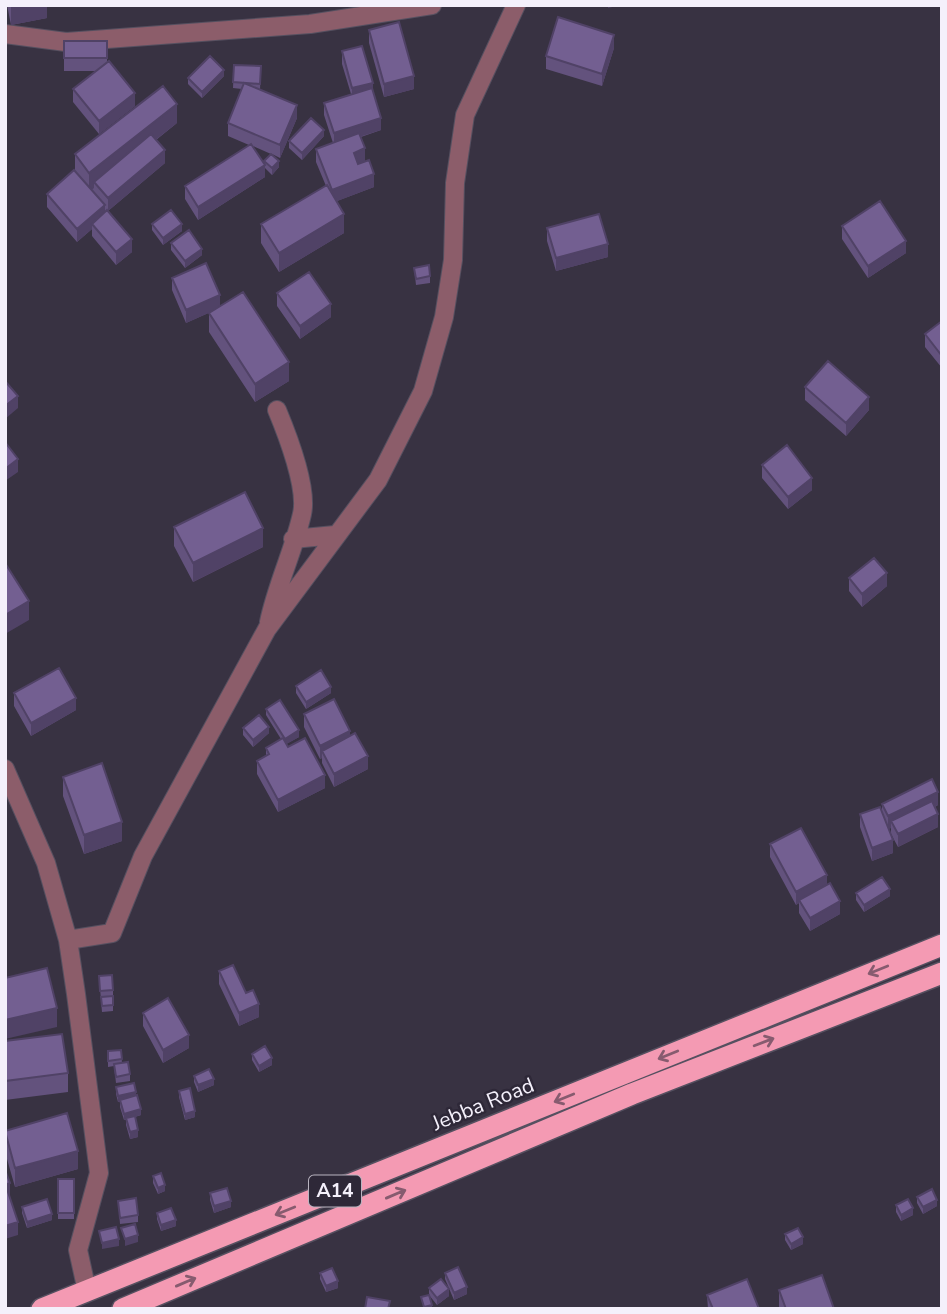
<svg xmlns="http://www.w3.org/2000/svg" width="947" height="1314" viewBox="0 0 947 1314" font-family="'Nunito Sans',sans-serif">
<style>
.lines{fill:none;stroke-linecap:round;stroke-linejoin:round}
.street-casing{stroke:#565060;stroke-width:20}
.highway-casing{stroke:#565060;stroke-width:24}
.street{stroke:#8c5d6a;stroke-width:18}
.highway{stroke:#f49ab3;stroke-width:21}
.wall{fill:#63527d;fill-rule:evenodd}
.shaded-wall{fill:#504266}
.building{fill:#735f91;stroke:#504266;stroke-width:2}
.oneway{stroke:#875b6f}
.labels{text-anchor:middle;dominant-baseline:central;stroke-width:5;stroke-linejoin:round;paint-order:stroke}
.shield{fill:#2e2838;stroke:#b9b4c0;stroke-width:2}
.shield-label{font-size:19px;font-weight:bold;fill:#f4f0fb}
.street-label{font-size:21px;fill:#f4f0fb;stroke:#2e2838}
</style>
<rect width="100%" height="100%" fill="#383242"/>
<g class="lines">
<defs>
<path id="street" d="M5,34L66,42L310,24L432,5
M293,539L335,535
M269,622C277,584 294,550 302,514C308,488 287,434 277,410
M5,769L46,863L68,940L76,994L99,1173L78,1250L87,1291
M68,940L112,933L143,856L267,629L378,480L423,391L444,317L453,260L455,183L465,115L516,5"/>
<path id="highway" d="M42,1309L942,945
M123,1309L632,1094L942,973"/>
</defs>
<use href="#street" class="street-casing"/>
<use href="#highway" class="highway-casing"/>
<use href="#street" class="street"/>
<use href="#highway" class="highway"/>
</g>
<path class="wall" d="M7,5H47V18L11,25Z
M369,30L414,89L384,97L369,43Z
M64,41H107V62L135,106L99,134L73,102V89L96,71H64Z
M614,48L602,86L546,69V56Z
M342,51L373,91L381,130L361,137L365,161L374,187L337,201L344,233L279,272L261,243V224L326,186L316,162V149L333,143L324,115V103L351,94L342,64Z
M234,65L261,66L260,90L297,118L280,158L272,154L279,167L272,175L265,168V177L198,220L185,199V186L249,145L228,136V123L242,89L233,88ZM253,146L271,154L264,161V164Z
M224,76L202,98L188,84V78Z
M177,123L156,140L165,163L108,211L132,252L116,265L92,236V229L77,242L47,207V194L75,172V154Z
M324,136L302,160L289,148V141Z
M152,224L182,231L163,245L152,230Z
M842,226L906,253L868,278L842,239Z
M547,228L608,257L556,271L547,241Z
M171,243L202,255L185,268L171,250Z
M414,268L430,276V283L416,285Z
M172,278L220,307L289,381L255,402L209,332V313L215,310L186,323L172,290Z
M277,293L331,317L300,339L277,306Z
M942,321V368L925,347V334Z
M805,387L869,410L846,436L805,400Z
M762,465L812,490L788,509L762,478Z
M174,527L263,547L193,582L174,546Z
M849,578L887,586L862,607L849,591Z
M296,686L331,693L306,709L296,693Z
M14,693L76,710L31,736L14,706Z
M266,709L299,737L286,744L288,747L325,788L278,812L257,774V761L266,756V748L281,739L266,715Z
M304,714L350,735L368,769L334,787L322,763V758L320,759L304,727Z
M243,728L269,733L253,747L243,735Z
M63,777L122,841L84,854L63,796Z
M882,804L938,805L935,807L938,827L898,847L891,834V828L888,829L893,853L872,861L860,827V814L882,813Z
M770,844L827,885L840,914L810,931L799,913V903L796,905L770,857Z
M856,893L890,896L864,912L856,900Z
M219,971L246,993L259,1017L239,1026L219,984Z
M99,976L113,990V1011L102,1012Z
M143,1013L189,1048L163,1063L143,1026Z
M5,1041L68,1073V1092L5,1100Z
M121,1050L122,1063L130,1074V1081L116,1083L114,1066L108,1067V1051Z
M252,1054L272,1065L259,1072L252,1060Z
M194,1076L214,1085L198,1092L194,1082Z
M116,1087L136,1096L141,1115L135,1117L138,1137L130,1139L126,1125V1120H124L120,1107V1102H118L116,1094Z
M179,1091L195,1117L185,1120L179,1097Z
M5,1131L78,1169L15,1187L5,1152Z
M153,1176L165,1191L158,1194L153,1183Z
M58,1179H74V1219H58Z
M210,1193L231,1207L214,1213L210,1200Z
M917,1197L937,1206L923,1214L917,1203Z
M118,1201L138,1215V1222L120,1224Z
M896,1205L913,1215L901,1221L896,1212Z
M22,1207L52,1220L27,1228L22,1213Z
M157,1213L176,1226L161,1231L157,1219Z
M785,1234L803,1244L791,1250L785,1240Z
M320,1273L338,1288L326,1292L320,1279Z
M445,1273L467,1294L454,1300L445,1279Z
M429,1288L449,1296L437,1305L429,1295Z
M779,1290L834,1309H779Z
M707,1295L759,1309H708Z"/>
<path class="shaded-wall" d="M16,5H47V18L11,25V6Z
M608,5H621L608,8Z
M614,35V48L602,86V74Z
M224,70V76L202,98V92Z
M414,76V89L384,97V84Z
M373,83V96L352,101V88Z
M135,93V106L99,134V121Z
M177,104V123L97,186L94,182V188L89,192V173Z
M297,105V118L280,158V145Z
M381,118V130L334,145V133Z
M324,130V136L302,160V153Z
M365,148V161L354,166V153Z
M165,150V163L108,211V198Z
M279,161V167L272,175V168Z
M265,165V177L198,220V207Z
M374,174V187L332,203V190Z
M105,205V218L92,224V229L77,242V229Z
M344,214V233L279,272V253Z
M182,224V231L163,245V238Z
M132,239V252L116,265V252Z
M906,241V253L868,278V266Z
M608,244V257L556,271V258Z
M202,249V255L185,268V261Z
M220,295V308L186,323V310Z
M331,304V317L300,339V326Z
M289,362V381L255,402V384Z
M7,364V377L5,378V366Z
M18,396V408L5,419V406Z
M869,397V410L846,436V423Z
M18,459V472L5,481V469Z
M812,478V490L788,509V497Z
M263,528V547L193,582V563Z
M887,573V586L862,607V594Z
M29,601V620L5,634V615Z
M331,687V693L306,709V702Z
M76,698V710L31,736V723Z
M269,727V733L253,747V740Z
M299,730V737L285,745V739Z
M350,731V744L322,751V758L320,759V746Z
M368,756V769L334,787V774Z
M325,775V788L278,812V800Z
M938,792V805L894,826L891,821V828L888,829V816Z
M938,814V827L898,847V834Z
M122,822V841L84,854V835Z
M893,840V853L872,861V848Z
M827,875V888L799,900V903L796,905V892Z
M890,889V896L864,912V905Z
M840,901V914L810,931V918Z
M259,1004V1017L239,1026V1013Z
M57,1008V1027L5,1039V1020Z
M189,1035V1048L163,1063V1050Z
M272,1058V1065L259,1072V1066Z
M214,1079V1085L198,1092V1085Z
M136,1092V1098L118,1102V1096Z
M141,1109V1115L124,1120V1114Z
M195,1111V1117L185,1120V1114Z
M138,1130V1137L130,1139V1132Z
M78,1151V1169L15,1187V1168Z
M10,1183V1196L5,1198V1185Z
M165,1185V1191L158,1194V1188Z
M937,1200V1206L923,1214V1207Z
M231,1201V1207L214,1213V1206Z
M913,1208V1215L901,1221V1215Z
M52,1214V1220L27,1228V1222Z
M176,1220V1226L161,1231V1225Z
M18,1222V1235L5,1239V1226Z
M138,1235V1242L125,1246V1239Z
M803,1237V1244L791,1250V1244Z
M119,1239V1246L102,1249V1243Z
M338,1281V1288L326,1292V1286Z
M467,1287V1294L454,1300V1293Z
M449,1289V1296L437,1305V1298Z
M432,1305V1309H424V1307Z"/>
<path class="building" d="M558,17L614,35L602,74L546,56Z
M399,22L414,76L384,84L369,30Z
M64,41H107V58H64Z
M362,46L373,83L352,88L342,51Z
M210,56L224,70L202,92L188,78Z
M109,61L135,93L99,121L73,89Z
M234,65L261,66L260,84L233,82Z
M244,83L297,105L280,145L228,123Z
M163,86L177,104L89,173L75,154Z
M372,88L381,118L334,133L324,103Z
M311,118L324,130L302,153L289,141Z
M359,133L365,148L354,153L358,164L369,160L374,174L332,190L316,149Z
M151,134L165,150L108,198L94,182Z
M251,144L265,165L198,207L185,186Z
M271,154L279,161L272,168L264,161Z
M74,170L105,205L77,229L47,194Z
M327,185L344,214L279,253L261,224Z
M880,201L906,241L868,266L842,226Z
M107,210L132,239L116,252L92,224Z
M171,210L182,224L163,238L152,224Z
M599,214L608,244L556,258L547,228Z
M189,230L202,249L185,261L171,243Z
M206,263L220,295L186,310L172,278Z
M429,265L430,276L416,279L414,268Z
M309,272L331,304L300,326L277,293Z
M243,292L289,362L255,384L209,313Z
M942,321V356L925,334Z
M828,361L869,397L846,423L805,387Z
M5,381L18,396L5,406Z
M5,442L18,459L5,469Z
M787,445L812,478L788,497L762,465Z
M245,492L263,528L193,563L174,527Z
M874,558L887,573L862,594L849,578Z
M5,563L29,601L5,615Z
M59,668L76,698L31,723L14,693Z
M321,670L331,687L306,702L296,686Z
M334,699L350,731L320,746L304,714Z
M280,700L299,730L285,739L266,709Z
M259,715L269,727L253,740L243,728Z
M355,733L368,756L334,774L322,751Z
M283,738L288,747L305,738L325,775L278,800L257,761L269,754L266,748Z
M102,763L122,822L84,835L63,777Z
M932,779L938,792L888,816L882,804Z
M932,801L938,814L898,834L891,821Z
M880,807L893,840L872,848L860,814Z
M801,828L827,875L796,892L770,844Z
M882,877L890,889L864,905L856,893Z
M830,883L840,901L810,918L799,900Z
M233,965L246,993L253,990L259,1004L239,1013L219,971Z
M47,968L57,1008L5,1020V978Z
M112,975L113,990L100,991L99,976Z
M113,996V1005L102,1006L101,997Z
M168,998L189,1035L163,1050L143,1013Z
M62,1034L68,1073L5,1081V1041Z
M265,1046L272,1058L259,1066L252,1054Z
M121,1050L122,1059L108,1061V1051Z
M128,1062L130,1074L116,1077L114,1064Z
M209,1069L214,1079L198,1085L194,1076Z
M134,1083L136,1092L118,1096L116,1087Z
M190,1088L195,1111L185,1114L179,1091Z
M137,1095L141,1109L124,1114L120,1100Z
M67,1113L78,1151L15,1168L5,1131Z
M135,1116L138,1130L130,1132L126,1118Z
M5,1170L10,1183L5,1185Z
M161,1173L165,1185L158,1188L153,1176Z
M58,1179H74V1213H58Z
M227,1188L231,1201L214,1206L210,1193Z
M7,1189L18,1222L5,1226V1190Z
M932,1189L937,1200L923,1207L917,1197Z
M136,1198L138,1215L120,1218L118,1201Z
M47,1199L52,1214L27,1222L22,1207Z
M908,1199L913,1208L901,1215L896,1205Z
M171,1208L176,1220L161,1225L157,1213Z
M135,1224L138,1235L125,1239L121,1228Z
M116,1227L119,1239L102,1243L99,1231Z
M798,1228L803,1237L791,1244L785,1234Z
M458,1267L467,1287L454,1293L445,1273Z
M332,1268L338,1281L326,1286L320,1273Z
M822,1275L834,1309H786L779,1290Z
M441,1279L449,1289L437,1298L429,1288Z
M747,1279L759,1309H713L707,1295Z
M429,1295L432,1305L424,1307L421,1297Z
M367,1297L390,1301L388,1309H365Z"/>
<defs><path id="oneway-shaft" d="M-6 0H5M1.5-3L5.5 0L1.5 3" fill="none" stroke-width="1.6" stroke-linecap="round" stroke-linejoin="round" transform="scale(1.75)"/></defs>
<g class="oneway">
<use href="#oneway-shaft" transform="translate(878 970) rotate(158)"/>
<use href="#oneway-shaft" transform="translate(764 1042) rotate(-21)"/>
<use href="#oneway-shaft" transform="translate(668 1055) rotate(158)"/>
<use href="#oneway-shaft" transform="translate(564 1098) rotate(158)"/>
<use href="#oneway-shaft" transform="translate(396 1194) rotate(-23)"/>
<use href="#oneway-shaft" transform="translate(285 1211) rotate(158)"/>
<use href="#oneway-shaft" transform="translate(186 1282) rotate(-23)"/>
</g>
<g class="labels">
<rect class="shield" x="309" y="1175.5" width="52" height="31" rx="5"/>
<g class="shield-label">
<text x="335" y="1191">A14</text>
</g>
<g class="street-label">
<text transform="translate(483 1104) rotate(-22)">Jebba Road</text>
</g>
</g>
<rect width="947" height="1314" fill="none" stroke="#f4f0fb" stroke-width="14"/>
</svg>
